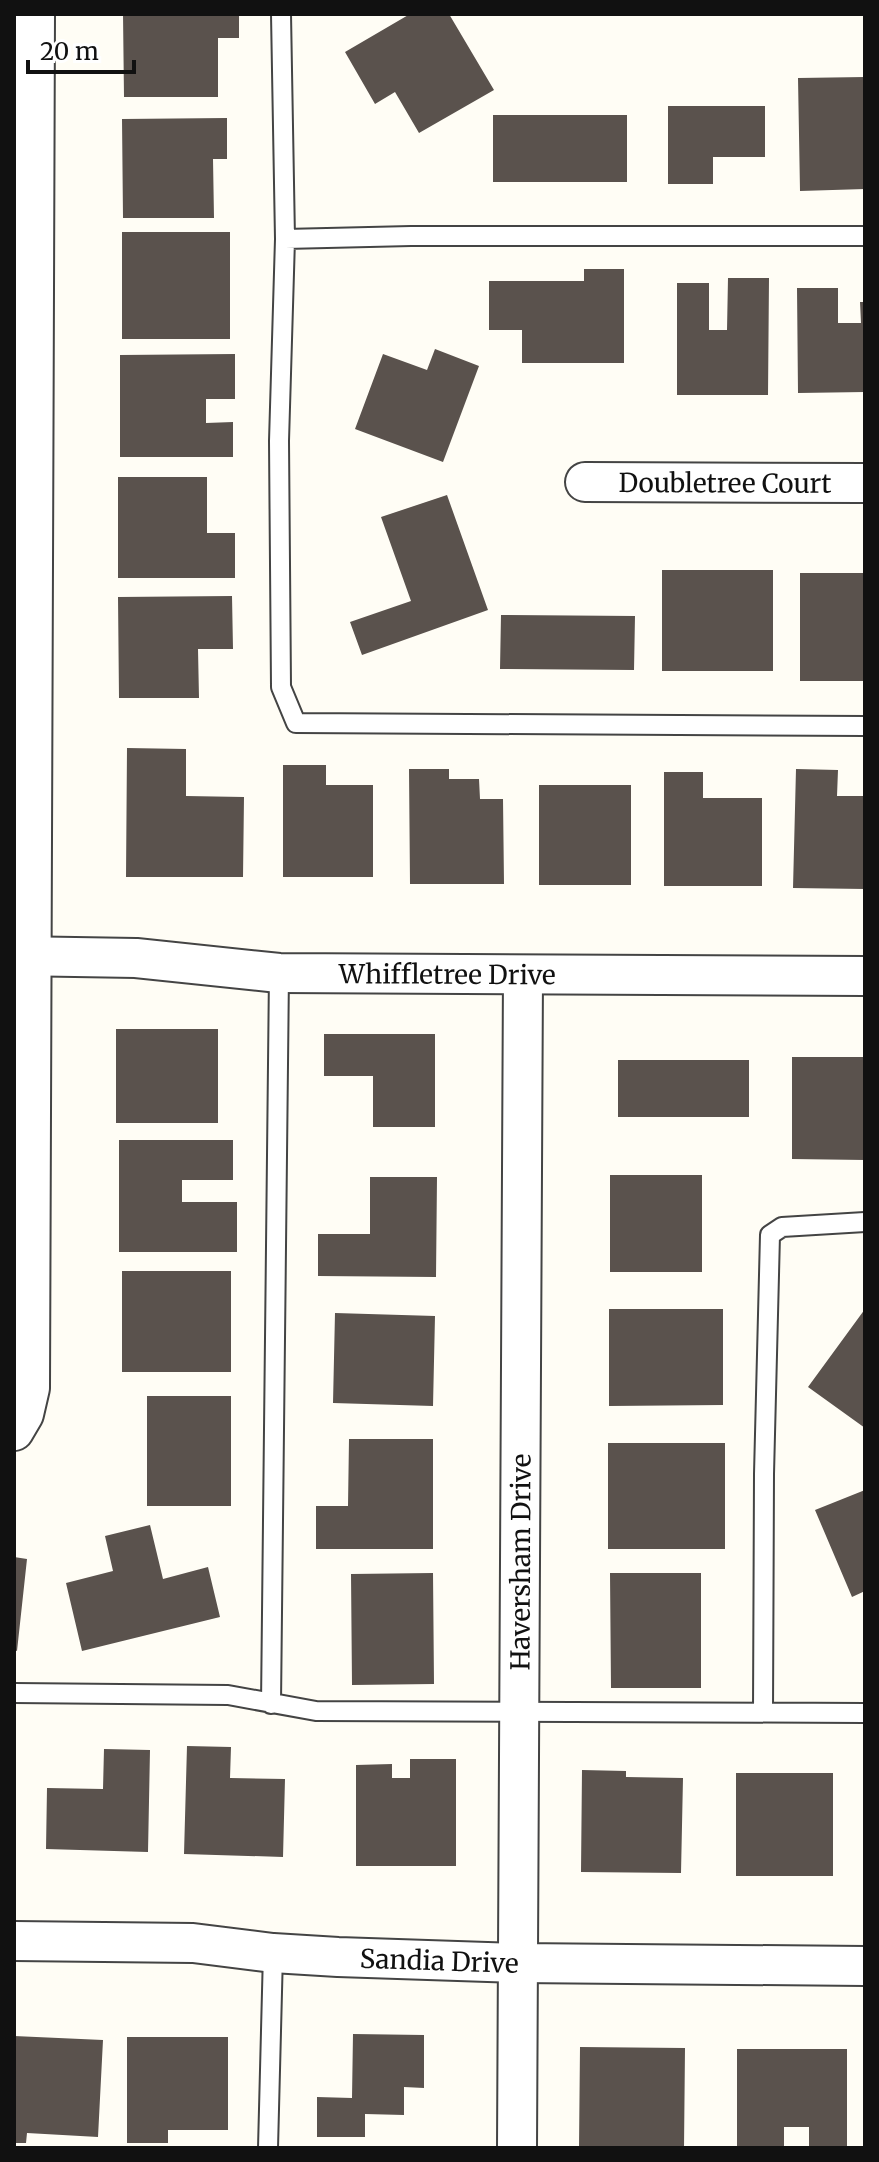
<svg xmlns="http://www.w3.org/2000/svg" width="879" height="2162" viewBox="0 0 879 2162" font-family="Merriweather,serif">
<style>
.building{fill:#5a524d}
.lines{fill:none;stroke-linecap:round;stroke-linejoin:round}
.service-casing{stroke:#444;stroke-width:22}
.minor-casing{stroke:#444;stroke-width:42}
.service{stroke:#fff;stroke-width:18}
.minor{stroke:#fff;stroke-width:38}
.labels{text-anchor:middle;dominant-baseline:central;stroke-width:8;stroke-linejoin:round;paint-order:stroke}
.street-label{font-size:26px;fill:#111;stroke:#fff}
</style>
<rect width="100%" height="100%" fill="#fffdf5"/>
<path class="building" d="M123,14H239V38H218V97H124Z
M410,14H449L494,90L419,133L395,92L375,104L345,52Z
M865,77V189L800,191L798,78Z
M668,106H765V157H713V184H668Z
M493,115H627V182H493Z
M227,118V159H213L214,218H123L122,119Z
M122,232H230V339H122Z
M584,269H624V363H522V330H489V281H584Z
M728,278H769L768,395H677V283H709V330H727Z
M797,288H838V323H861L860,302H865V392L798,393Z
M435,349L479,366L443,462L355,429L383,354L427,370Z
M235,354V399H206V423L233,422V457H120V355Z
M118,477H207V533H235V578H118Z
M447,495L488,610L362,655L350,622L411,601L381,517Z
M662,570H773V671H662Z
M800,573H865V681H800Z
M232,596L233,649H198L199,698H119L118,597Z
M501,615L635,616L634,670L500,669Z
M127,748L186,749V796L244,797L243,877H126Z
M283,765H326V785H373V877H283Z
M409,769H449V779H479L480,799H503L504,884H410Z
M796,769L838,770L837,796H865V889L793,888Z
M664,772H703V798H762V886H664Z
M539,785H631V885H539Z
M116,1029H218V1123H116Z
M324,1034H435V1127H373V1076H324Z
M792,1057H865V1160L792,1159Z
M618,1060H749V1117H618Z
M119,1140H233V1180H182V1202H237V1252H119Z
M610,1175H702V1272H610Z
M370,1177H437L436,1277L318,1276V1234H370Z
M122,1271H231V1372H122Z
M609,1309H723V1405L609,1406Z
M865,1309V1428L808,1387Z
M335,1313L435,1316L433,1406L333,1403Z
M147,1396H231V1506H147Z
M349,1439H433V1549H316V1506H348Z
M608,1443H725V1549H608Z
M865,1490V1591L852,1597L815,1510Z
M150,1525L163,1579L208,1567L220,1617L82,1651L66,1583L113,1571L105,1536Z
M14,1557L27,1559L17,1651L14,1650Z
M433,1573L434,1684L352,1685L351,1574Z
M610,1573H701V1688H611Z
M187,1746L231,1747L230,1778L285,1779L283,1857L184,1854Z
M104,1749L150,1750L148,1852L46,1849L47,1788L103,1789Z
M410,1759H456V1866H356V1765L392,1764V1778H410Z
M582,1770L626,1771V1777L683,1778L681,1873L581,1872Z
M736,1773H833V1876H736Z
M353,2034L424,2035V2088L404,2087V2115L365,2114V2137H317V2097L352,2098Z
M14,2036L103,2040L98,2137L27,2133L26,2143H14Z
M127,2037H228V2130H168V2143H127Z
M580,2047L685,2048L684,2148H579Z
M737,2049H847V2148H809V2127H784V2148H737Z"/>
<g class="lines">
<defs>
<path id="service" d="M281,14L285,239L411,236H865
M285,239L279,441L281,687L296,723L865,726
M14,1693L228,1695L316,1711L865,1713
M271,1704L279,973
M763,1712L764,1474L770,1235L782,1227L865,1222
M268,2148L273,1953"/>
<g id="minor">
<path id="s1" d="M585,482L865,483"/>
<path id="s2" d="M14,956L136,958L279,973L865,976"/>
<path d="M14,1431L24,1414L30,1388L35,14"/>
<path id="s3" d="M14,1941L193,1943L273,1953L338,1957L518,1963L865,1966"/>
<path id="s4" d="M517,2148L523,975"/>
</g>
</defs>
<use href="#service" class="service-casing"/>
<use href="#minor" class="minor-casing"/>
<use href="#service" class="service"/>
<use href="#minor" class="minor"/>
</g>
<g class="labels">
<g class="street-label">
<text stroke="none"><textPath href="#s1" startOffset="140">Doubletree Court</textPath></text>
<text stroke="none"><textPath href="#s2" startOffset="434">Whiffletree Drive</textPath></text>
<text stroke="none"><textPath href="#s4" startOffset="586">Haversham Drive</textPath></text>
<text stroke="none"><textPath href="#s3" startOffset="426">Sandia Drive</textPath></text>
</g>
</g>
<rect width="879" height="2162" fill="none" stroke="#111111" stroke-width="32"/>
<path d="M28 60v12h106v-12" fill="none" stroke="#111111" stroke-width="4"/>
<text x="40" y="60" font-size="24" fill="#111111" stroke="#ffffff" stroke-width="6" paint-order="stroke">20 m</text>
</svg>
